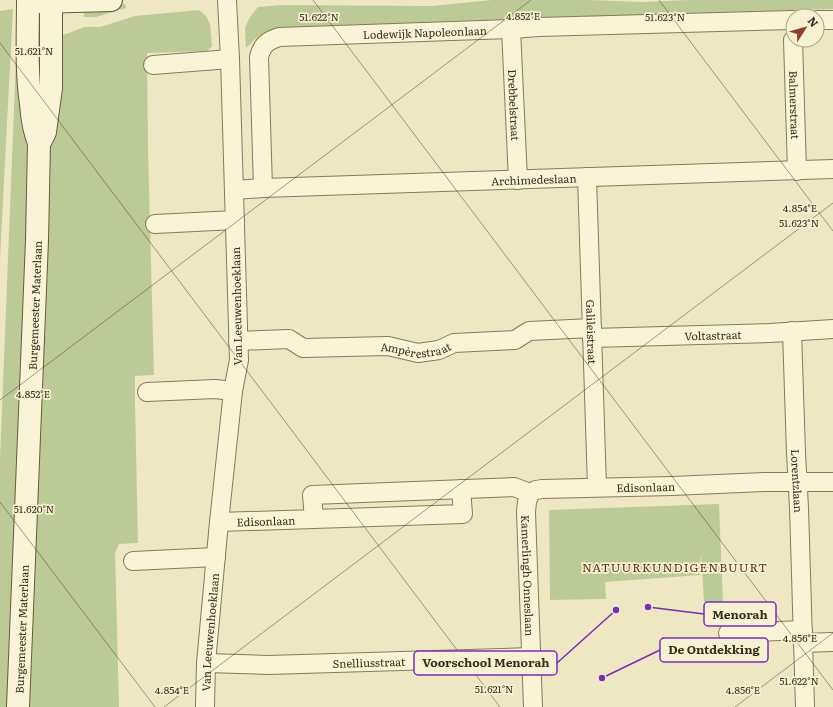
<svg xmlns="http://www.w3.org/2000/svg" width="833" height="707" viewBox="0 0 833 707" font-family="Literata,serif">
<style>
.green{fill:#bccb96}
.lines{fill:none;stroke-linecap:round;stroke-linejoin:round}
.street-casing{stroke:#877959;stroke-width:20}
.secondary-casing{stroke:#685a3d;stroke-width:24}
.street{stroke:#f8f4d5;stroke-width:18}
.secondary{stroke:#f8f4d5;stroke-width:22}
.ticks{fill:none;stroke:#372e1d;stroke-width:1;stroke-opacity:0.45}
.labels{text-anchor:middle;dominant-baseline:central;stroke-width:3.5;stroke-linejoin:round;paint-order:stroke}
.street-label{font-size:11px;fill:#372e1d;stroke:#f5f1d1}
.neighbourhood-label{font-size:12px;letter-spacing:1px;fill:#63381d;stroke:#f5f1d1}
.ticks-label{font-size:10px;text-anchor:middle;fill:#372e1d;stroke:#f5f1d1;stroke-width:3.5;stroke-linejoin:round;paint-order:stroke}
.leader{fill:none;stroke:#7b2cbf;stroke-width:1.5}
.callout-dot{fill:#7b2cbf;stroke:#f5f1d1;stroke-width:1.5}
.callout{fill:#f5f1d1;stroke:#7b2cbf;stroke-width:1.5}
.callout-label{font-size:12px;text-anchor:middle;font-weight:bold;fill:#372e1d}
</style>
<rect width="100%" height="100%" fill="#ede8c2"/>
<path class="green" d="M492,0H590L642,2L688,0H833V9L768,11L666,16L547,18L429,22L320,27L282,31L261,35L254,40L246,48L245,28L250,17L258,7L281,5L432,6Z
M123,4H125L126,7V8L96,17H84V6Z
M18,8L30,123L10,707H0V459Z
M13,9L0,259V11Z
M199,10L206,16L210,24L212,46L207,51L147,53L148,150L154,375L135,376V403L138,543L119,544L115,553L119,707H27L47,151L58,36L69,33L84,27H100L135,16Z
M719,504L723,603L704,602L701,552L700,575L605,582L606,599L550,600L549,510Z"/>
<g class="lines">
<defs>
<g id="street">
<path d="M817,20H833"/>
<path id="s1" d="M511,29L518,180"/>
<path id="s2" d="M793,40L797,171"/>
<path d="M153,65L230,59"/>
<path id="s3" d="M587,177L597,487"/>
<path id="s4" d="M263,188L259,57C262,45 267,41 279,37L511,29L539,27L793,20"/>
<path id="s5" d="M234,190L263,188L833,169"/>
<path d="M155,224L235,220"/>
<path id="s6" d="M792,331L796,453L799,508L805,707"/>
<path id="s7" d="M592,338L770,333L833,329"/>
<path id="s8" d="M238,341L289,339L303,348L388,346L418,353L439,350L454,343L515,340L529,331L592,328"/>
<path d="M147,392L215,389L233,391"/>
<path id="s9" d="M530,493L527,502L526,512L533,707"/>
<path d="M314,519L463,514L461,489"/>
<path id="s10" d="M219,522L314,519L312,495L514,487L530,493L536,490L542,489L672,486L765,482H833"/>
<path d="M133,561L216,557"/>
<path d="M728,633L803,630"/>
<path d="M803,643L833,642"/>
<path id="s11" d="M206,663L268,665L532,657"/>
<path id="s12" d="M205,707L206,663L219,522L233,391L239,360L230,59L227,0"/>
</g>
<g id="secondary">
<path d="M38,2L111,0"/>
<path d="M41,140L45,132L51,88V0"/>
<path id="s13" d="M18,707L37,240L39,143C34,131 32,118 31,104C26,70 28,35 28,0"/>
</g>
</defs>
<use href="#street" class="street-casing"/>
<use href="#secondary" class="secondary-casing"/>
<use href="#street" class="street"/>
<use href="#secondary" class="secondary"/>
</g>
<path class="ticks" d="M313,0L833,690M659,0L833,231M0,43L500,707M0,400L531,0M0,502L155,707M164,707L833,203M735,707L833,633"/>
<g class="labels">
<g class="street-label">
<text stroke="none"><textPath href="#s4" startOffset="307">Lodewijk Napoleonlaan</textPath></text>
<text stroke="none"><textPath href="#s1" startOffset="76">Drebbelstraat</textPath></text>
<text stroke="none"><textPath href="#s2" startOffset="65">Balmerstraat</textPath></text>
<text stroke="none"><textPath href="#s5" startOffset="300">Archimedeslaan</textPath></text>
<text stroke="none"><textPath href="#s13" startOffset="402">Burgemeester Materlaan</textPath></text>
<text transform="translate(236 306) rotate(-91)">Van Leeuwenhoeklaan</text>
<text stroke="none"><textPath href="#s3" startOffset="155">Galileistraat</textPath></text>
<text stroke="none"><textPath href="#s7" startOffset="121">Voltastraat</textPath></text>
<text stroke="none"><textPath href="#s8" startOffset="181">Ampèrestraat</textPath></text>
<text stroke="none"><textPath href="#s6" startOffset="150">Lorentzlaan</textPath></text>
<text stroke="none"><textPath href="#s10" startOffset="455">Edisonlaan</textPath></text>
<text stroke="none"><textPath href="#s10" startOffset="47">Edisonlaan</textPath></text>
<text stroke="none"><textPath href="#s9" startOffset="83">Kamerlingh Onneslaan</textPath></text>
<text stroke="none"><textPath href="#s13" startOffset="78">Burgemeester Materlaan</textPath></text>
<text stroke="none"><textPath href="#s12" startOffset="75">Van Leeuwenhoeklaan</textPath></text>
<text stroke="none"><textPath href="#s11" startOffset="163">Snelliusstraat</textPath></text>
</g>
<g class="neighbourhood-label">
<text x="675" y="567">NATUURKUNDIGENBUURT</text>
</g>
</g>
<g class="ticks-label">
<text x="523" y="20">4.852°E</text>
<text x="319" y="21">51.622°N</text>
<text x="665" y="21">51.623°N</text>
<text x="34" y="55">51.621°N</text>
<text x="800" y="212">4.854°E</text>
<text x="799" y="227">51.623°N</text>
<text x="33" y="398">4.852°E</text>
<text x="34" y="513">51.620°N</text>
<text x="800" y="642">4.856°E</text>
<text x="799" y="685">51.622°N</text>
<text x="494" y="693">51.621°N</text>
<text x="172" y="694">4.854°E</text>
<text x="743" y="694">4.856°E</text>
</g>
<path class="leader" d="M648 607L704 614M602 678L660 650M616 610L557 663"/>
<g class="callout-dot">
<circle cx="648" cy="607" r="4"/>
<circle cx="602" cy="678" r="4"/>
<circle cx="616" cy="610" r="4"/>
</g>
<g class="callout">
<rect x="704" y="602" width="72" height="24" rx="4"/>
<rect x="660" y="638" width="108" height="24" rx="4"/>
<rect x="414" y="651" width="143" height="24" rx="4"/>
</g>
<g class="callout-label">
<text x="740" y="619">Menorah</text>
<text x="714" y="654">De Ontdekking</text>
<text x="486" y="667">Voorschool Menorah</text>
</g>
<g transform="translate(805 28) rotate(53)"><circle r="19" fill="#f5f1d1" stroke="#a9a389"/>
<path d="M0-3L7 15L0 10L-7 15Z" fill="#953c2a"/>
<text y="-6" font-size="11" font-weight="bold" text-anchor="middle" fill="#372e1d">N</text>
</g>
</svg>
